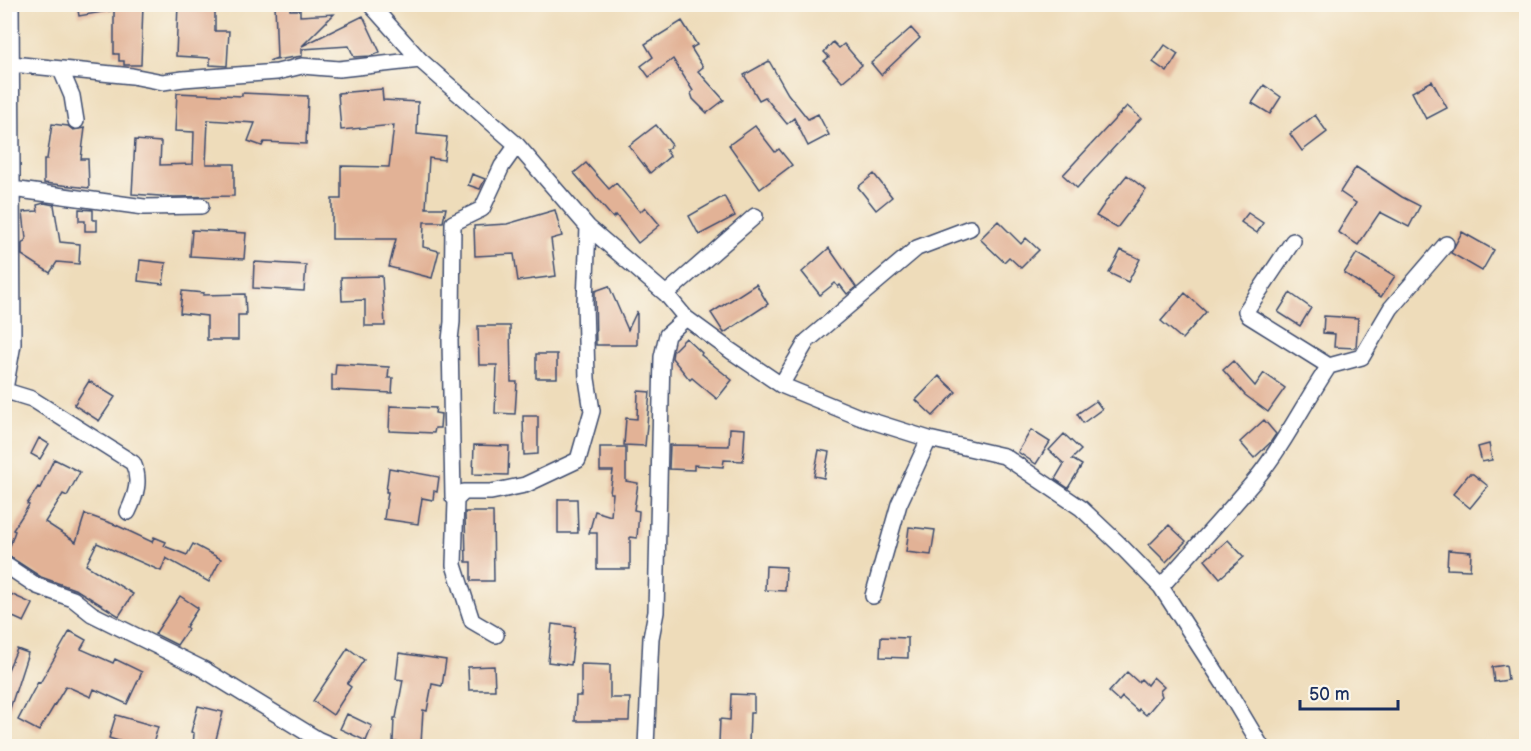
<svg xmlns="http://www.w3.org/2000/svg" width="1531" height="751" viewBox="0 0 1531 751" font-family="'Balsamiq Sans',sans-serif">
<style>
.building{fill:#e2b296}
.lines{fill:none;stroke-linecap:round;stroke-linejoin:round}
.minor-casing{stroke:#3b496c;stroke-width:18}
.minor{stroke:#fff;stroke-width:15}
</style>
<rect width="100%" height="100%" fill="#fbf7ec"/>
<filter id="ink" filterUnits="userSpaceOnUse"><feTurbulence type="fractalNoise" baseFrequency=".0167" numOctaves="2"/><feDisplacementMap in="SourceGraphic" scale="12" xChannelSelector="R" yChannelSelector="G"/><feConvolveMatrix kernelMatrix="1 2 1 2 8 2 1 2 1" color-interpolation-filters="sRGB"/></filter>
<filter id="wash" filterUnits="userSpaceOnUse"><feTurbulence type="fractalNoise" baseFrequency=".008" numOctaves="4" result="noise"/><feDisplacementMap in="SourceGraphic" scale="24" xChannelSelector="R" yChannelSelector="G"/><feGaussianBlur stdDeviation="1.35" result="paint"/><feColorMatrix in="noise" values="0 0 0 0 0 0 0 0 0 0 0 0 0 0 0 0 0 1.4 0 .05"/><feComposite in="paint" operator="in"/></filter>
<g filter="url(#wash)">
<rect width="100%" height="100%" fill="#eedcba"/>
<g id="blocks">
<path class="building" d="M77,4H143L141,65H124V61H119V54H114V10L79,16Z
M178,4H215V31H229L227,66L210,65V58L176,56Z
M275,4H290V10H300V16L334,14L302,46L363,16L380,52L371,56L354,57L349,46L302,49V56L269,61L277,58Z
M682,21L697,45L691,48L703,67L698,71L724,100L707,113L693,99L691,93L693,91L673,59L649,77L641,66L653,57L645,44Z
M911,28L920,38L881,75L871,63Z
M833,42L839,48L844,44L862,65L842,82L824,61L829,57L824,52Z
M1165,45L1178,54L1167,72L1153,62Z
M769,61L788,94L808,119L818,114L829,135L808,146L794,118L787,124L765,97L759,100L744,75Z
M1432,81L1447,108L1426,119L1412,92Z
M1264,85L1281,97L1270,114L1252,103Z
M382,89L383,100L418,102L417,134L447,137L444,160L429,158L426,208H446L443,222H424L423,247L439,251L432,278L389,267L396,239H332V199H341V166L389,167L394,125L341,130L338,93Z
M177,93L242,96V93L308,96L306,144L264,142L262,146L248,141L255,123L208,120L206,164H234V196L174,197L132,194L135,140L161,142L160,165L193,164L194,132L175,131Z
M1127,106L1141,118L1077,188L1063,175Z
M1315,115L1327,132L1302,151L1290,134Z
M52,124L68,126L73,130L85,128L81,159H88L89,188L44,183V159H47Z
M656,125L672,145L666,150L670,156L650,173L629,146Z
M755,126L775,152L779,149L792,165L760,189L729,145Z
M586,163L609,189L616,183L640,212L645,207L660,225L638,243L616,215L613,218L574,173Z
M1356,167L1402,197L1420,206L1409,227L1380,212L1358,245L1338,232L1356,203L1340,192Z
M472,174L485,179L480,189L468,185Z
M874,174L892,197L876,210L858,187Z
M1127,175L1146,190L1117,228L1096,216L1109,197Z
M724,196L735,216L699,235L689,216Z
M44,203L54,205L60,242L80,244L79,264L57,262L50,273L22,255V244L26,239L23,212L38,211L37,205Z
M79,209L93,210V220H97V231H85V221H79Z
M555,210L562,236L551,239L556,276L518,281L514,254L475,256L474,226L507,224Z
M1248,213L1263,223L1257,233L1241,222Z
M998,221L1021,244L1026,238L1039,250L1021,268L1009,257L1004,262L980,239Z
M192,230L246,233L244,259L190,256Z
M1462,232L1494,250L1482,271L1451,253Z
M829,248L856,287L847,294L840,285L838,287L835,283L820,295L802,272Z
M1121,250L1140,259L1128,282L1109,273Z
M1357,253L1395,276L1381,297L1344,273Z
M140,260L166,263L163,284L138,281Z
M254,262L306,265L304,291L253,288Z
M382,276L385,326H365V300L342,301L341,277Z
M756,284L768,304L724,333L711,313Z
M609,286L628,330L637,311V345H596L595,291Z
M182,291L204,293L203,295L245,294L246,315H238V340H207V316L180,313Z
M1185,293L1206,312L1182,339L1161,321Z
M1290,293L1311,308L1300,326L1278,312Z
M1324,316L1358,318L1356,348L1334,347L1335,334L1323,333Z
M478,326H510L511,382H517L515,414L495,413L497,365H479Z
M686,338L702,353L701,355L732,380L717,399L692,378L690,380L672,358L673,351Z
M536,354H557V378H536Z
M1233,361L1255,386L1264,373L1285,388L1268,412L1245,395L1223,370Z
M336,364L389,367L388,378H393L392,393L332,390V375H335Z
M939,376L956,392L933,416L916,400Z
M89,381L115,397L99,421L74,405Z
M638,391L650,392L645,446L624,445L626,418L637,419Z
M1096,401L1102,409L1083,423L1077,414Z
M390,406L436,408L435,413L441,414L440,428H435L434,433L389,431Z
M523,416H538V454L524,455Z
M1264,420L1276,434L1270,443L1254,458L1240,442Z
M730,428L745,429L743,461L724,460L723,467L694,465V470L669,469L670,445L729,446Z
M1031,430L1050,442L1036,464L1018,452Z
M1064,434L1081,450L1072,459L1082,465L1068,488L1055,479L1064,464L1049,450Z
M39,438L49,444L40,459L31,454Z
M1489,444L1492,460L1482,462L1478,447Z
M474,445L509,446L508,475L473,474Z
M600,447H626V481L638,483L634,510L639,511L637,538L630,537V569H597V533H589L595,511L611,516L613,493H610L613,471H600Z
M819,450L829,452L824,478L814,476Z
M54,459L80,472L67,496L63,494L45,522L76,542L85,514L116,525L152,542L154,537L166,542L164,546L187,555L193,544L221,559L209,582L166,558L161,571L97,543L86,565L133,594L119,616L77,590L41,577L7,555L15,531L13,530L29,505L27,504L38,487L40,488Z
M389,468L439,477L437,492L434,491L433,500L422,498L418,524L384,519L388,492H386Z
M1469,474H1473L1488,486L1470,508L1453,494Z
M558,499H577L578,533H558Z
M465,512H493L494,581H471V562H466Z
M1169,525L1186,541L1166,562L1149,545Z
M909,527L935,530L931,555L906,552Z
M1228,540L1244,557L1220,578L1205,560Z
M1448,550L1471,552L1470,570L1447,569Z
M766,566L786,567L785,591L765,590Z
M4,591L33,604L24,622L4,613Z
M180,596L198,608L186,627L188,629L177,645L155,634Z
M552,624L575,627L571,665L548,662Z
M70,631L86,640L81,649L113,663L115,659L142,672L127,704L94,689L91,697L66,686L39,731L18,720L38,682L40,683Z
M881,637L908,638V658L880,657Z
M348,648L364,660L347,684L351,687L333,715L313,701Z
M17,649L28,653L7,718H4V679Z
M399,653L446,660L442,686L432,684L427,711L423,710L421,744L393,742L394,718H396L403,680L396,679Z
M581,664L610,665V698H630L629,721H575L576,696H581Z
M1506,665L1508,680L1494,682L1492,667Z
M494,666L495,690H469L468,667Z
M1127,672L1138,682L1141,679L1147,685L1153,677L1164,687L1160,691L1162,696L1146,715L1139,709L1138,711L1122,697L1119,701L1109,692Z
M731,694L754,695V713H750L749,744L719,743L720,719L730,720Z
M198,706L223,712L214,747H193L194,733L191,732Z
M347,714L372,726L366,741L340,729Z
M116,715L158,727L152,747H138L109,738Z"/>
</g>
</g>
<g filter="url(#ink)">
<use href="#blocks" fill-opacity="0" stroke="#3b496c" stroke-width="1.5"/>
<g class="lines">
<defs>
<path id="minor" d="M370,4L420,60L517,145L588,227L666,294L686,318L731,351L781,385L859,417L929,439L1004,456L1081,508L1118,543L1161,587L1227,689L1261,746
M12,64L132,76L163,82L183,79L277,72L302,66L339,69L420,60
M61,70L72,96L76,121
M12,189L144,207L201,206
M1293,241L1246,311L1249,316L1329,366L1362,357L1391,308L1446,244
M666,294L755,216
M781,385L807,341L917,248L970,228
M6,391L32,399L133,463C141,480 136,495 128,512
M4,395L13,344L11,4
M456,500L453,497L450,340L452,322L453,223L482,209L502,166L517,145
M4,564L37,586L73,599L92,614L203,669L317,739L333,746
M1161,587C1192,551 1225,516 1256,479C1284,445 1304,403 1329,366
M873,596L899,504L929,439
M496,635L472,621L454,565L456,500L464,492H491L525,485L578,460L592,411L587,379L585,302L588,227
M646,746L651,638L656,612L662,357L667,335L686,318"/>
</defs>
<use href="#minor" class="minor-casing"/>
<use href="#minor" class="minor"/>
</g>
</g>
<rect width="1531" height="751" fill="none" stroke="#fbf7ec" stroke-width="24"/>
<path d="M1300 700v9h98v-9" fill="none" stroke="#1b2f5e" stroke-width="3"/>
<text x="1309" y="700" font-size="18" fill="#1b2f5e" stroke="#fbf7ec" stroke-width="4.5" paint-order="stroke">50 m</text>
</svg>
